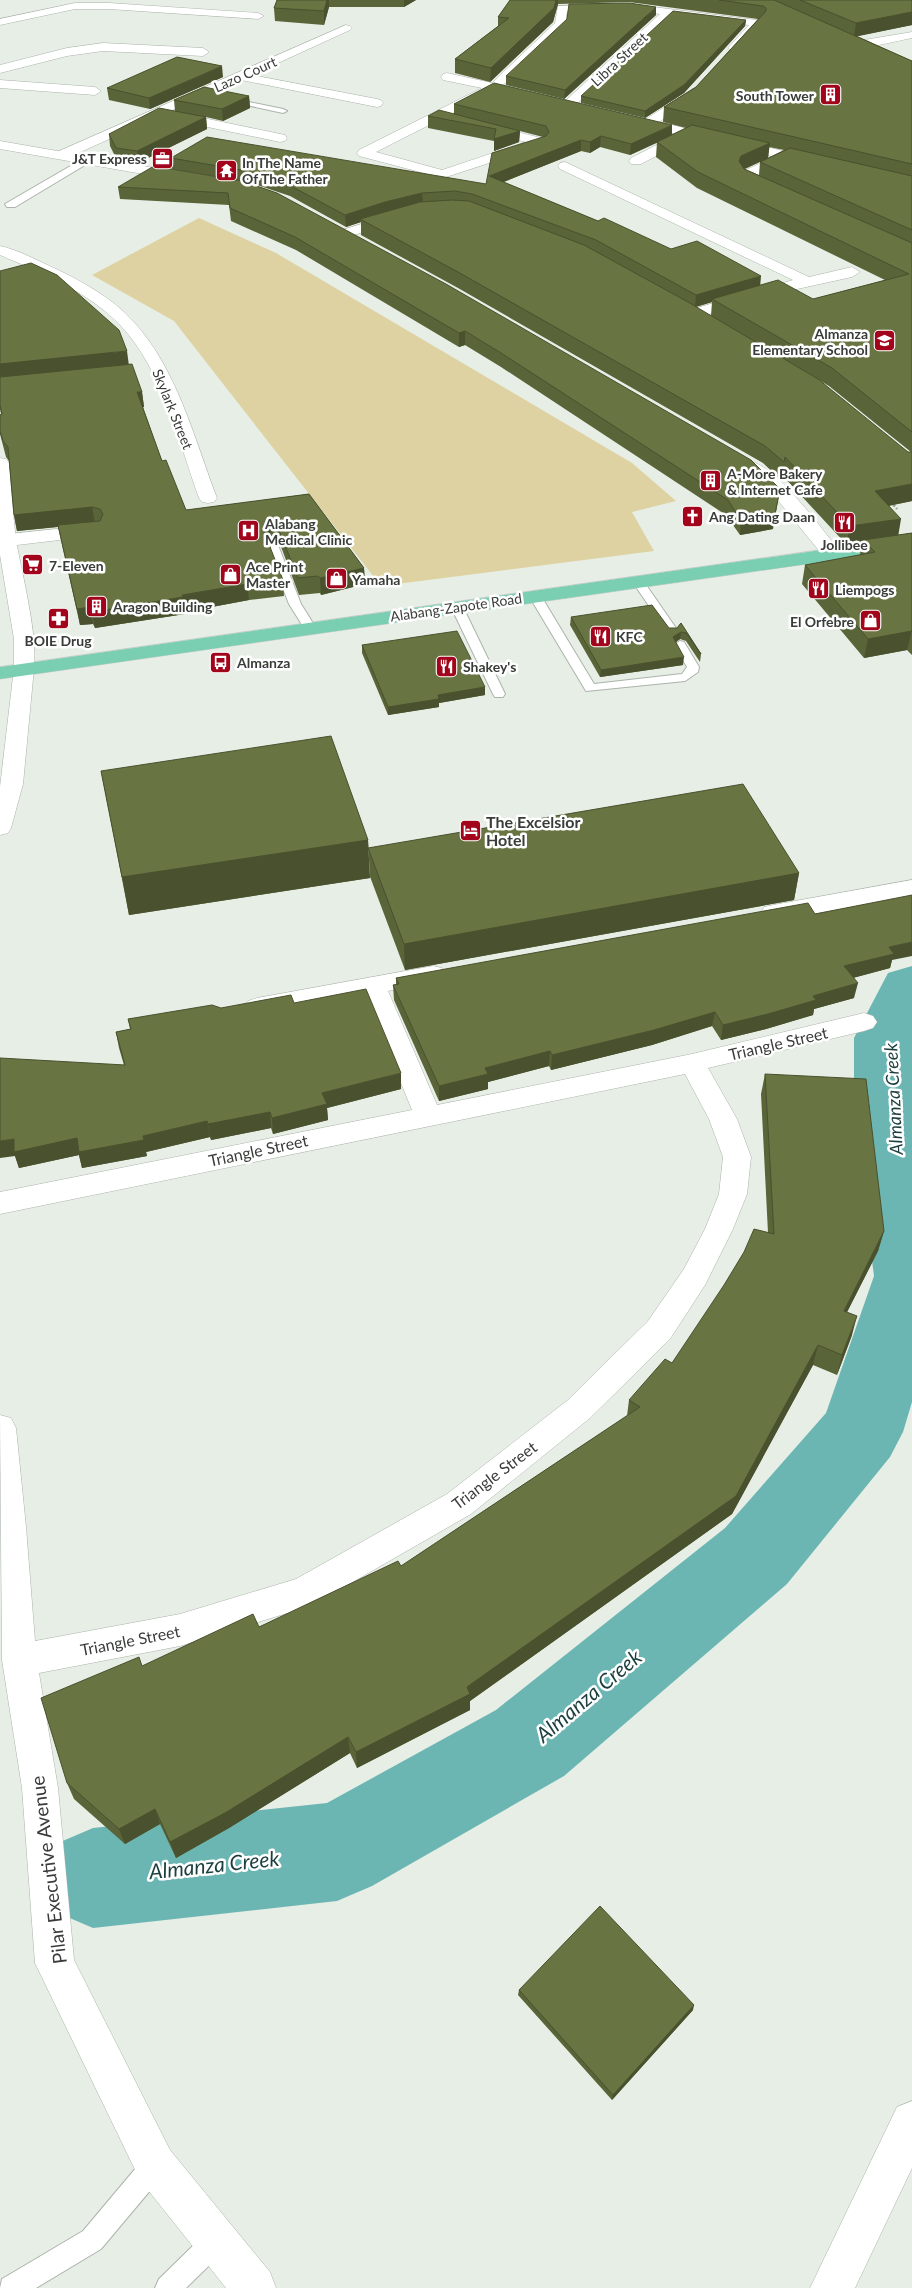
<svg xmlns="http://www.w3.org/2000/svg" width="912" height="2288" viewBox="0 0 912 2288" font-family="Lato,sans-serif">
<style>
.green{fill:#ded2a2}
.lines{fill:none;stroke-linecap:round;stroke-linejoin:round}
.river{fill:#6bb6b3;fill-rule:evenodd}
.service-casing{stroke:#abb3ab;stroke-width:2}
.pedestrian-casing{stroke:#abb3ab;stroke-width:2}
.minor-casing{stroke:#abb3ab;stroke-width:1}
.tertiary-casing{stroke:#abb3ab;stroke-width:1}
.trunk-casing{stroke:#ccc;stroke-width:1}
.path{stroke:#939893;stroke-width:2.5;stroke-dasharray:2 2;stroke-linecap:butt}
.service{fill:#fff;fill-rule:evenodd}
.pedestrian{fill:#fff;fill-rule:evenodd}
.minor{fill:#fff;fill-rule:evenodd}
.tertiary{fill:#fff;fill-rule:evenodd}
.trunk{fill:#7acfb2;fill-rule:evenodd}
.wall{fill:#596438;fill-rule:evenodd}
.shaded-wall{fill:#49512e}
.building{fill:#687441;stroke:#49512e}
.labels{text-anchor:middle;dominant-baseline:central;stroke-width:5;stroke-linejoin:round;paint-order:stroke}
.far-street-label{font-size:14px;fill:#393c39;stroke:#fff}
.far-poi-label{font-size:14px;font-weight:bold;fill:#393c39;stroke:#fff;text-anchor:start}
.poi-label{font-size:16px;font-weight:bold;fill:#393c39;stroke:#fff;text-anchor:start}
.street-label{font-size:16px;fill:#393c39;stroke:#fff}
.water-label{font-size:18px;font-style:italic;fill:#1b3f3e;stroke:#fff}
.near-street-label{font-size:19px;fill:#393c39;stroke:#fff}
.near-water-label{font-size:21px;font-style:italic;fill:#1b3f3e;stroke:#fff}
</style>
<rect width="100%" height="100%" fill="#e7eee6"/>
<path class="green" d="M199,218L276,253L632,463L676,501L632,512L654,551L381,586L174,321L92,275Z"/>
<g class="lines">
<path class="river" d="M912,966V1402L903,1432L890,1457L787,1584L564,1776L372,1886L337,1901L93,1928L58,1913L43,1878L58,1843L93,1828L327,1803L496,1710L725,1528L826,1413L874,1276L854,1123V1038L888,973Z"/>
<defs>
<path id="service" d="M225,97L283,109L287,111L283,113L228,101H225Z
M272,542L278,545L301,604L316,628L314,631H306L289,604L266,545Z
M638,578L642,579L678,631L676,634H668L666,631L632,581Z
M535,593L541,596L594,684L682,674L687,667L674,645L680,641L684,642L699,667L698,672L685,681L586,691L529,596Z
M457,603L463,607L505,694L503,697H495L493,694L451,607Z
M155,2153L164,2156L167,2165L164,2174L101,2249L36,2288H0L2,2279L83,2231L146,2156Z
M216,2228L225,2232L229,2241L225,2250L186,2288H155L159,2279L207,2232Z"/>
<path id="pedestrian" d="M86,157L92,160L90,162L15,207H7L5,204Z"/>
<path id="minor" d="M75,3H109L258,13L264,16L258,19L109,9H75L0,25V19Z
M629,4L757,20L763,23L738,51L734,52L728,48L749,25L672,16L572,108L568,109L562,105L564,102L660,14L629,10L567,11L565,26L503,85L506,88L504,91H496L376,152L442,170L526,142L477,130L476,127L477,124L482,123L545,139L547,142L545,145L443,178L359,156L357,153L359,150L482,88L443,80L441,77L443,74L447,73L492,83L555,23L558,6Z
M346,25L350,26L352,28L350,30L252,75L377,99L381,100L383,103L381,106L377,107L241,80L170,111L285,135L287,138L285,141L280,142L169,119L164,118L163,115L67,158H57L55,155L57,152Z
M835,32L864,40L912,32V38C876,45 866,52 831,37L829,35L831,33Z
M103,43L203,48L209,52L203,56L103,51L67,56L0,73V65L67,48Z
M0,80L95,87L101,91L95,95L0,88Z
M693,89L697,90L699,93L697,96L659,122L818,159L820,162L813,166L789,160L754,177L777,189L779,192L777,195L772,196L744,183L739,175L741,172L775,157L692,137L641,164H631L629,161L631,158L678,134L634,124L633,121L634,118L646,119Z
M565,162L809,277L852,267L860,272L852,277L788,291L783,289L780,286L783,283L793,280L560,169L558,166L560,163Z
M397,213L404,217L402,220L344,238L337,234L339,231Z
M0,246C19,250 38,261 56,269C83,282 112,298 132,320C177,368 194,438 217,498L214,502L208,503L202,502L199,498C179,443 162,369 121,326C89,292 42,273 0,255Z
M747,293L752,295L755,298L752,301L693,319L687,317L685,314L687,311Z
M95,525L102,527L104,531L102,535L0,547V535Z
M24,662L31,664L34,668L23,784L11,828L8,833L0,835V787L14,668L17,664Z
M912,880V896L773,921L764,919L761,913L764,907L773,905Z
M433,966L442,968L446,974L442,980L388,991L437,1105L692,1054L864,1013L873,1016L877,1022L873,1028L864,1031L708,1068L737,1119L751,1157L747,1194L733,1229L705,1285L670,1339L590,1418L471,1514L316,1603L304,1608L180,1646L39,1673L58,1788L74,1960L170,2150L270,2272L276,2288H226L140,2180L35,1963L22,1788L2,1660L0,1415L11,1418L16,1428L26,1527L35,1641L180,1614L296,1579L447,1494L568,1400L648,1321L684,1269L705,1229L719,1194L723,1157L709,1119L685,1074L0,1214V1192L412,1110L365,995L257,1016L248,1013L244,1007L248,1001L257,998Z
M912,2101V2168L855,2288H810L897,2107Z"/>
<path id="tertiary" d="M0,141L183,173L190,177L183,181L0,149Z
M0,458L6,459L9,463C11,489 13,514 16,540C20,565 43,655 31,672L24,674L17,672L14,668V639L0,555Z
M750,461C777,467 820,527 839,550L842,554L839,558L832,560L825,558L771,492L744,470L741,466L744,462Z"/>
<path id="trunk" d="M912,537V549L0,679V667Z"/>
</defs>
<use href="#service" class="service-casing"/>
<use href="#pedestrian" class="pedestrian-casing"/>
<use href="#minor" class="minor-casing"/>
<use href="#tertiary" class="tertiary-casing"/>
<use href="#trunk" class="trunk-casing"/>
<path class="path" d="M891,502L897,509"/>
<use href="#service" class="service"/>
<use href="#pedestrian" class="pedestrian"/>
<use href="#minor" class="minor"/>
<use href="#tertiary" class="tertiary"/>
<use href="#trunk" class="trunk"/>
</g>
<path class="wall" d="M277,0H416L404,7H329L324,25L275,21L274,8Z
M510,0H912V25L857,36L912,61V501L889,506L898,535L912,533V655L907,650L864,658L802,584L805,565L860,555L862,542L846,544L782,475L781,480L763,463L458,288L361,235V222L346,227L290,196L248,182L172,169L171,158L486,184L543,137L520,131L519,142L494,151V141L428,128V116L454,114V104L672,135L686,128L663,122L664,107L696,87L758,19L629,2L558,4L553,22L490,82L455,73V59L498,26V17ZM657,142L656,157L697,188L885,280L813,299L760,285L671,249L598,221L503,182L581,151L590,153L600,147L630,155ZM769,147L784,150L768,158ZM760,162L759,175L745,169ZM712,302L711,316L829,386L911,452H908L696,307Z
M656,15L564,99L506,85V76Z
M746,20L745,26L684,93L645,118L581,103V96Z
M223,77L150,109L109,100L107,88Z
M249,96L250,108L223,121L206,117L207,129L138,163L117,160L110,146L109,134L175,111L174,100Z
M242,181L773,529L740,535L726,515L501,367L465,345L459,347L296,250L231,221L229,205L120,199L118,187Z
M0,271L129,365L142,392L144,407H143L162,461L186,510L309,494L364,568L365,584L321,595L320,593L299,595L280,544L271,540L268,543L283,580L284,596L249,600L185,612V614L95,628L93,624L80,625L58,527L17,531L14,515L9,461L6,457L0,434V415L1,414L0,409Z
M571,617L669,628H677L681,623L701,654L700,662L686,641L680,639L676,642L683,665L600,677L570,625Z
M362,645L485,687V695L439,703V707L388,715L362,653Z
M101,771L368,840L370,878L129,915Z
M368,848L799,873L794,900L405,970L369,874Z
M815,914L892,960L890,968L853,978L854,998L814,1009L813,1015L766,1029L721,1040L712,1026L652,1045L551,1070L549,1066L488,1082V1089L439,1101L394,1000L393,985H396V978Z
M294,1003L401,1089L327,1108L328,1120L273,1134L271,1128L211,1140L210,1137L146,1152L147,1156L82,1168L79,1155L19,1168L15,1156L124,1065L119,1048L116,1032L130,1029L128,1019L221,1008Z
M765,1074L884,1231L878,1251L847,1312L852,1335L837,1375L813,1365L732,1514L470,1701V1710L357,1768L350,1753L229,1828L176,1858L160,1824L125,1844L74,1799L67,1783L142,1666L259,1627L401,1566L627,1416L629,1400L672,1363L768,1233L761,1094Z
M519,1990L693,2010L612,2100L518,1995Z"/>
<path class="shaded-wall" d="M327,0H329V7L324,25V11Z
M404,0H416L404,7Z
M556,0H558V4L553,22L490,82L491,68Z
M656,7V15L564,99L565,90Z
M912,12V25L854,37L856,23Z
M746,20L745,26L684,93L645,118V111Z
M222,66L223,77L150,109L149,98Z
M249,96L250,108L223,121L222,109Z
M206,117L207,129L138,163L137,151Z
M672,125V136L630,155L631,144Z
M520,131L519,142L494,151V139Z
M601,136L600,147L590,153V142Z
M581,140V151L489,188V176Z
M770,143L768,158L739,171V161L741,156Z
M422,193L423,204L360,219L361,222L346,227L345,215L385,202Z
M761,276L760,288L712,299V302L695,307L696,295Z
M465,331V345L459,347V333Z
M127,351L129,366L0,379V364Z
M137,392H142L144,407L139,408Z
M912,484V501L871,509L875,491Z
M780,489L773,529L740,535L741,520Z
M92,507L95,523L17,531L14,515Z
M901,519L898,537L863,540L862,542L846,544L850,526Z
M270,524L271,540L264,546L263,529Z
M364,568L365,584L321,595L320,578Z
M247,584L249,600L185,612V614L95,628L92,612Z
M91,607L93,624L80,625L77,609Z
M912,630L907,650L864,658L868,639Z
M681,632L680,639L672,645L673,637Z
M684,657L683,665L600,677L601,670Z
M485,687V695L439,703V707L388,715V707L438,695Z
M368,840L370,878L129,915L122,877Z
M799,873L794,900L405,970L404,944Z
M912,942V956L892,960L890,968L841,981L844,966L889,947Z
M858,983L854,998L814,1009L813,1015L766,1029L721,1040L723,1025L813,996Z
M715,1012L712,1026L652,1045L551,1070L552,1055Z
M550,1051L549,1066L488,1082V1089L439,1101V1086L485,1068Z
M401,1073V1089L327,1108L328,1120L273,1134L272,1118L322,1093Z
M270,1112L271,1128L211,1140L208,1124Z
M207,1121L210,1137L146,1152L147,1156L82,1168L79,1155L19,1168L15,1156L0,1158V1141L14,1139L143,1136Z
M884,1231L878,1251L838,1330L844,1311Z
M857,1316L852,1335L837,1375L842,1355Z
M818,1345L813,1365L732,1514L470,1701V1710L357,1768L356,1752L467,1687Z
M348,1737L350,1753L229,1828L176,1858L170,1842Z
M155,1809L160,1824L125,1844L119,1829Z
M694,2005L693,2010L612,2100L613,2095Z"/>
<path class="building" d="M277,0H327L324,11L274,8Z
M510,0H556L554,8L491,68L455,59L509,18L498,17Z
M719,0H774L912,61V164L664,107L696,87L766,11V8L763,6Z
M800,0H912V12L856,23Z
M629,3L656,7L565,90L506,76L567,19L569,4Z
M673,11L746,20L684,85L645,111L581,96Z
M177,57L222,66L149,98L107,88Z
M494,83L672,125L631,144L601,136L590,142L581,140L489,176L598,221L604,218L671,249L697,241L761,276L696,295L596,240L472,194L455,191L422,193L385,202L345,215L289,185L247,171L171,158L207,137L486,184L492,153L546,136L549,132L546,126L454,104Z
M204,87L249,96L222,109L174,100Z
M159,108L206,117L137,151L116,148L109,134Z
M439,110L520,131L494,139L496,129L428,116Z
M692,125L770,143L741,156L739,161L744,169L912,243V432L832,368L712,299L778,280L813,299L909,274L698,172L657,142Z
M790,148L912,176V230L760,162Z
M154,166L242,181L277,193L446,284L751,460L780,489L775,514L741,520L728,500L501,353L465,331L459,333L295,237L230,208L228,193L118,187Z
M452,200L469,201L584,245L688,302L818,379L908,452H912V484L875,491L901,519L850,526L785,457L784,462L765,446L458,272L360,219L420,202Z
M31,263L57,275L119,330L127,351L0,364V271Z
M132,364L142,392H137L162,461L166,460L186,510L309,494L364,568L320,578L318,576L298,578L278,528L270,524L263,529L283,580L247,584L182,595L183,597L92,612L91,607L77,609L58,525L100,521L103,514L100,509L92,507L14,515L8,447L3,441L0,431V415L2,414L0,405V377Z
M912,533V631L868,639L805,565L875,552L863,540Z
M652,605L669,628H677L681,623L701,654L686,633L681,632L673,637L684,657L601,670L571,617Z
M457,631L485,687L438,695L439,699L388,707L362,645Z
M331,736L368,840L122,877L101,771Z
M743,784L799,873L404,944L368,848Z
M912,895V942L889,947L894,954L844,966L858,983L813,996L816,1000L768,1014L723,1025L715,1012L654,1030L552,1055L550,1051L485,1068L488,1074L439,1086L393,985L399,984L396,978L808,903L815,914Z
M366,989L401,1073L322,1093L327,1104L272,1118L270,1112L208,1124L207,1121L143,1136L144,1140L79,1152L77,1138L14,1152V1139L0,1141V1058L125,1065L116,1032L131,1029L128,1019L212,1005L221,1008L291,995L294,1003Z
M765,1074L866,1079L884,1231L844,1311L857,1316L842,1355L818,1345L736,1496L467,1687L470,1694L356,1752L348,1737L225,1813L170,1842L155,1809L119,1829L67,1783L41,1698L139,1657L142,1666L253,1614L259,1627L398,1561L401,1566L640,1407L629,1400L665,1359L672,1363L724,1285L744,1252L754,1229L774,1234Z
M600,1906L694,2005L613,2095L519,1990Z"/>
<defs>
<symbol id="building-square" viewBox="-11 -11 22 22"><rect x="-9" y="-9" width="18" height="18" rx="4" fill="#a2051b" stroke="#fff"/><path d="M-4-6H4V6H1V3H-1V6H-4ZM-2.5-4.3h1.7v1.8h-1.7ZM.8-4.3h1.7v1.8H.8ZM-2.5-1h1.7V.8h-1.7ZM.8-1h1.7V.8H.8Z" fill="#fff"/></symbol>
<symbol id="office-square" viewBox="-11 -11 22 22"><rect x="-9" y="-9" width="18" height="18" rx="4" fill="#a2051b" stroke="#fff"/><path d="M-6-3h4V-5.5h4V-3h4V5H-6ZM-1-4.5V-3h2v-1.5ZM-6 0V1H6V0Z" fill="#fff"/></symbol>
<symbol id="temple-square" viewBox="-11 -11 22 22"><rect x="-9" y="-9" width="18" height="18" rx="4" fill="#a2051b" stroke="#fff"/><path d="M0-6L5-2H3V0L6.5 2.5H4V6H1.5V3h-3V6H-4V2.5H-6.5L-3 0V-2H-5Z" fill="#fff"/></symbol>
<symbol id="school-square" viewBox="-11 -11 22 22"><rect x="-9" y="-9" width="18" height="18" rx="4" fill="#a2051b" stroke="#fff"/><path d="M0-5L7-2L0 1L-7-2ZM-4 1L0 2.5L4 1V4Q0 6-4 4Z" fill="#fff"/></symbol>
<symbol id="church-square" viewBox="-11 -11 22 22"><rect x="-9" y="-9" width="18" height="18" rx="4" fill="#a2051b" stroke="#fff"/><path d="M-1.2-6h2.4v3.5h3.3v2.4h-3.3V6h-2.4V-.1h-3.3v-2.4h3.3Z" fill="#fff"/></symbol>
<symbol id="restaurant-square" viewBox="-11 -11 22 22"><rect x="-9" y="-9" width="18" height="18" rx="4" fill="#a2051b" stroke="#fff"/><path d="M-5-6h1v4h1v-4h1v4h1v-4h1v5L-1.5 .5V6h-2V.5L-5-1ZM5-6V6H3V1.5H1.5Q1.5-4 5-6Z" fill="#fff"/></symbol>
<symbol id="hospital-square" viewBox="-11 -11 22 22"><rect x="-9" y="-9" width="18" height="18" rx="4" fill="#a2051b" stroke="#fff"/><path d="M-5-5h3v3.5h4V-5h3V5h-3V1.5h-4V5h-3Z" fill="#fff"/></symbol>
<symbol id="supermarket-square" viewBox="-11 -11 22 22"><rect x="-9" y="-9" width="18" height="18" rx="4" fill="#a2051b" stroke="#fff"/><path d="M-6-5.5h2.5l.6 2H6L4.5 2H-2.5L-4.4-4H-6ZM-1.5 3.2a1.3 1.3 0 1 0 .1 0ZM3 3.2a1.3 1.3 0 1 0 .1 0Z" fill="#fff"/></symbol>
<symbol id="shop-square" viewBox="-11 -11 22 22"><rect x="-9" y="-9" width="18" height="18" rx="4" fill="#a2051b" stroke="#fff"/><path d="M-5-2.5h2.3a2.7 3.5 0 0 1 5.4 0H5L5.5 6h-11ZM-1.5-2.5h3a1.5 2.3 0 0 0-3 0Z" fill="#fff"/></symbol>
<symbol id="pharmacy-square" viewBox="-11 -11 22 22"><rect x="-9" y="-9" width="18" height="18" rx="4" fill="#a2051b" stroke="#fff"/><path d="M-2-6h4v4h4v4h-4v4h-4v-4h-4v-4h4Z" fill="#fff"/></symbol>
<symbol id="bus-square" viewBox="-11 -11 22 22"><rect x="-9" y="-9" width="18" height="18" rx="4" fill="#a2051b" stroke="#fff"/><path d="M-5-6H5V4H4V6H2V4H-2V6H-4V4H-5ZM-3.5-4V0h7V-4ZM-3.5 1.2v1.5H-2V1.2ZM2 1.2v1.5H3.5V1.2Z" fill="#fff"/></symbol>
<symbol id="hotel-square" viewBox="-11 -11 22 22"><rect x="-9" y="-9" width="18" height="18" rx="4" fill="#a2051b" stroke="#fff"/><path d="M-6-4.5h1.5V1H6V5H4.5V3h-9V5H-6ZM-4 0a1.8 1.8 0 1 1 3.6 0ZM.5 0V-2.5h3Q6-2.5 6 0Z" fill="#fff"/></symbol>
</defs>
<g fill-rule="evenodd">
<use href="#building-square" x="818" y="82" width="25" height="25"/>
<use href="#office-square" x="150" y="146" width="25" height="25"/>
<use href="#temple-square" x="214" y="158" width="25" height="25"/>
<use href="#school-square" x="872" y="328" width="25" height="25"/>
<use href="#building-square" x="698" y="468" width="25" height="25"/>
<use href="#church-square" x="680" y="504" width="25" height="25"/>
<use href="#restaurant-square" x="832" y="510" width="25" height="25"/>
<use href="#hospital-square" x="236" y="518" width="25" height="25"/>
<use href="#supermarket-square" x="20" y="552" width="25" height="25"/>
<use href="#shop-square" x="218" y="562" width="25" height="25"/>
<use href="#shop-square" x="324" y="566" width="25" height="25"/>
<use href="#restaurant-square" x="806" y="576" width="25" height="25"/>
<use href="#building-square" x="84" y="594" width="25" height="25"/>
<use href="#pharmacy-square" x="46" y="606" width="25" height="25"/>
<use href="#shop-square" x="858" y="608" width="25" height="25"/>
<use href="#restaurant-square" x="588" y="624" width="25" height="25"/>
<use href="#bus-square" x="208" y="650" width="25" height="25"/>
<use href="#restaurant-square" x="434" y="654" width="25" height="25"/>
<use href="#hotel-square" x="458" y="818" width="25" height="25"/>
</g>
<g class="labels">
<g class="far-street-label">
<text transform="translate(619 59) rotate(-43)">Libra Street</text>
<text transform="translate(245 74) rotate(-24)">Lazo Court</text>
<text transform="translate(173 409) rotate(68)">Skylark Street</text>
<text transform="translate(456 607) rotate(-8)">Alabang-Zapote Road</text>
</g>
<g class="far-poi-label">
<text x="814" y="95" text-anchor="end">South Tower</text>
<text x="147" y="158" text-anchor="end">J&amp;T Express</text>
<text x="242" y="162">In The Name<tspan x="242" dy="16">Of The Father</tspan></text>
<text x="868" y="333" text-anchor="end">Almanza<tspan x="868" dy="16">Elementary School</tspan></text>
<text x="727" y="473">A-More Bakery<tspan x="727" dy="16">&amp; Internet Cafe</tspan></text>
<text x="709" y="516">Ang Dating Daan</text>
<text x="265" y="523">Alabang<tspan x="265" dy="16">Medical Clinic</tspan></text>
<text x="844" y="544" text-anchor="middle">Jollibee</text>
<text x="49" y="565">7-Eleven</text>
<text x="246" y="566">Ace Print<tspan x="246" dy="16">Master</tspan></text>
<text x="352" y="579">Yamaha</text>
<text x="835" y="589">Liempogs</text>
<text x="113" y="606">Aragon Building</text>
<text x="854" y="621" text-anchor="end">El Orfebre</text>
<text x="616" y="636">KFC</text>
<text x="58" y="640" text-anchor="middle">BOIE Drug</text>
<text x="237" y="662">Almanza</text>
<text x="463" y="666">Shakey's</text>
</g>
<g class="poi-label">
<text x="486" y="821">The Excelsior<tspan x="486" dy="18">Hotel</tspan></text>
</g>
<g class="street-label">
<text transform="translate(778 1043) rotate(-13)">Triangle Street</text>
<text transform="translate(258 1150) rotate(-12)">Triangle Street</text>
<text transform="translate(494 1475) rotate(-37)">Triangle Street</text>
<text transform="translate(130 1640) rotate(-11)">Triangle Street</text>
</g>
<g class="water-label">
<text transform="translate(893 1099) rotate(-93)">Almanza Creek</text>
</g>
<g class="near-street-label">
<text transform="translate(48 1870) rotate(-97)">Pilar Executive Avenue</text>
</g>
<g class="near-water-label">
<text transform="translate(588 1695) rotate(-40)">Almanza Creek</text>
<text transform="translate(214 1864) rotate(-6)">Almanza Creek</text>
</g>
</g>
</svg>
